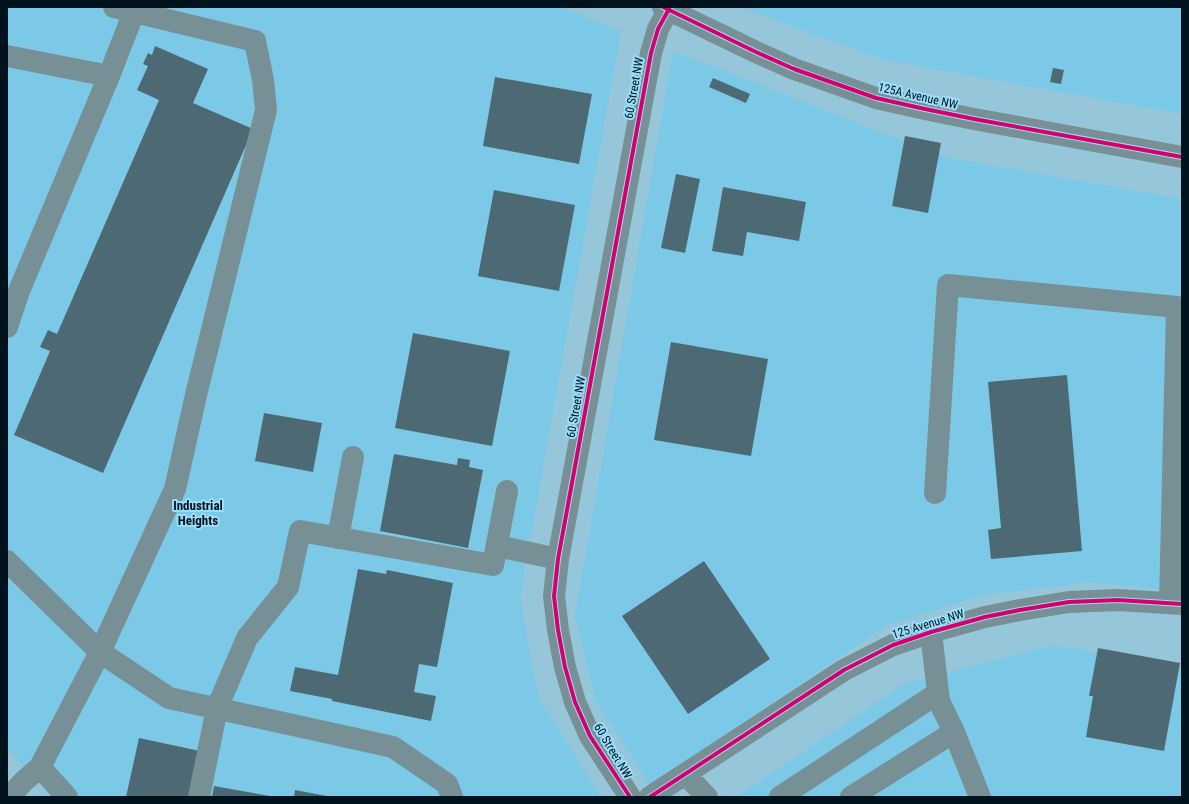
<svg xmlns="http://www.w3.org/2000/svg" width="1189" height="804" viewBox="0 0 1189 804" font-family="'Roboto Condensed',sans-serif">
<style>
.built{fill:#7cc9e7}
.building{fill:#4d6974}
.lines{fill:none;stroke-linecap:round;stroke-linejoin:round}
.minor{stroke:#779095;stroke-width:22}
.cycleway-casing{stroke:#99defa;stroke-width:6}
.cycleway{stroke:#d6006c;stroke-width:4}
.labels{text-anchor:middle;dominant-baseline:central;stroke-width:4;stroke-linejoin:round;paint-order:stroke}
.street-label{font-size:12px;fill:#00121c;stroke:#99defa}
.neighbourhood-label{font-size:13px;font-weight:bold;fill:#00121c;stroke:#99defa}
</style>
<rect width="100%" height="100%" fill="#96c6da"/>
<path class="built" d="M7,7H560L621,31L520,597L538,697L601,797H51L7,747Z
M740,7H1182V114L884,60Z
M673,51L945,157L1182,199V592L1091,582L982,595L887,625L650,785L595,699L575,616Z
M1053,645L1182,667V797H736L904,684Z"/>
<path class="building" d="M155,46L208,69L193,103L253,129L103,473L14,435L50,351L40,347L48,330L57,334L159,100L137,90L148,66L143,64L148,53L152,55Z
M1053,68L1064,70L1061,84L1050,82Z
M495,77L592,94L579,164L483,146Z
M713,78L750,94L746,103L709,87Z
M905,136L941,143L928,213L892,206Z
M676,174L700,179L685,253L661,248Z
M723,187L806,202L799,241L747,232L743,256L712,251Z
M494,190L575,205L559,291L478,276Z
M413,333L510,351L492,446L395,428Z
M671,342L768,359L751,456L654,440Z
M1067,375L1082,551L991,559L988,530L1001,528L988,382Z
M264,413L322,423L313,472L255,461Z
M394,454L457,465L458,458L470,460L469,467L483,470L468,548L380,531Z
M704,561L770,659L688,714L622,616Z
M358,569L386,574L387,570L453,583L437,667L419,664L414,692L436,696L431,721L332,701V699L290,691L295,667L338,675Z
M1098,648L1180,663L1164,751L1086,737L1093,696H1089Z
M139,738L200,751L191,797H126Z
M214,786L270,796V797H212Z
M295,790L327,796V797H294Z"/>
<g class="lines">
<path class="minor" d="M663,7L756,52L794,69L876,98L925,109L974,119L1182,157
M7,56L109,76L19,291L7,327
M109,76L134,12
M935,493L948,285L1177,307L1170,603
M338,538L353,457
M497,546L558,559
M7,561L100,652L175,489L196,395L266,110L263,80L255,41L114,7
M931,632L939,701L954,732L980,797
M685,774L707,797
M9,797L24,781L40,767
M67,797L40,767L100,652L169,698L393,747L447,784L452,797
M199,797L217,708L247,638L288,587L300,531L493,565L507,491
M630,797L590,736L575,702L565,667L558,630L554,596L558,559L651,53L658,29L669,9
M650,797L844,670L893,645L931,632L985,617L1020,610L1069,602L1118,600L1182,604
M780,797L938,693
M851,797L954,732"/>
<defs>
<path id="cycleway" d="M663,7L756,52L794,69L876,98L925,109L974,119L1182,157
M630,797L590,736L575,702L565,667L558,630L554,596L558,559L651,53L658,29L669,9
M650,797L844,670L893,645L931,632L985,617L1020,610L1069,602L1118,600L1182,604"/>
</defs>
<use href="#cycleway" class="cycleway-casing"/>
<use href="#cycleway" class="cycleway"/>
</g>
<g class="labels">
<g class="street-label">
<text transform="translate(634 88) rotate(-80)">60 Street NW</text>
<text transform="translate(918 96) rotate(13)">125A Avenue NW</text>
<text transform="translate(576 407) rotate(-80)">60 Street NW</text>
<text transform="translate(928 624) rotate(-17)">125 Avenue NW</text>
<text transform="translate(613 751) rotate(59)">60 Street NW</text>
</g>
<g class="neighbourhood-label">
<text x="198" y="505">Industrial<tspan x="198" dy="15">Heights</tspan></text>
</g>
</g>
<rect width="1189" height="804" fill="none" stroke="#00121c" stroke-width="16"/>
</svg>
